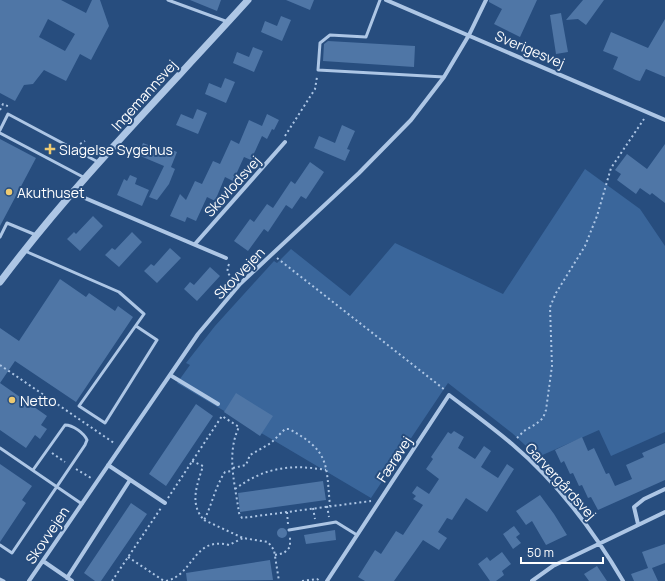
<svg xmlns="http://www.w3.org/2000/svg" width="665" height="581" viewBox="0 0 665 581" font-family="Manrope,sans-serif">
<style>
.green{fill:#3a669b}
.building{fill:#4f76a6;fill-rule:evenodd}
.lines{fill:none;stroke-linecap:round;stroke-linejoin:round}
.path{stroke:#adc6e5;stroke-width:2;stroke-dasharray:2 3;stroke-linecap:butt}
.service{stroke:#adc6e5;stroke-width:3}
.minor{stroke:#adc6e5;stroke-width:4}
.tertiary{stroke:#adc6e5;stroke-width:7}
.poi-dot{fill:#edca72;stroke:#274d7e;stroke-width:1.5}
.labels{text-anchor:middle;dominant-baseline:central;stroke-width:4;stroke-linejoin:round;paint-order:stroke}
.street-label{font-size:14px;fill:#fff;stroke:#274d7e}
.poi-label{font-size:14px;fill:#fff;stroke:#274d7e;text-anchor:start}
</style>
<rect width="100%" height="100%" fill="#274d7e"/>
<path class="green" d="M585,169L640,209L665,246V432L611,456L599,430L538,457L512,433L448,383L371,498L177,383L190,365L186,363L215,326L274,261L277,263L291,249L350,296L395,243L503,294Z"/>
<path class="building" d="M0,0H61L86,13L92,0H100L109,26L91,60L80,54L66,81L44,70L33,84L24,85L15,101L0,93ZM48,19L75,34L65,51L39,37Z
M190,0H221L217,11Z
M286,0H314L310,10Z
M489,0H537L520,37L494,24L502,9L489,2Z
M583,0H604L586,25L578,19L566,20Z
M561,13L568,52L556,54L550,15Z
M281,16L291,20L282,41L261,32L265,21L277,26Z
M665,19V77L646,69L640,81L636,80L613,69L618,57L603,51L611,32L648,48Z
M328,41L415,46L414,67L323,61L324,44Z
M253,47L263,51L254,72L233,63L237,52L249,57Z
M225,78L235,82L226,103L205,94L209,83L221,88Z
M197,109L207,113L198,134L176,125L181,114L193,119Z
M267,114L279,120L274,130L272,129L267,139L262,136L251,160L244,157L233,181L225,177L215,201L207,197L196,221L187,217L185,222L170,216L180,194L186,200L195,181L202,184L213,161L220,164L231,140L239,144L249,120L262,126Z
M342,125L355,131L347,149L350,150L345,161L314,148L319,136L335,143Z
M0,139L36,158L0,226Z
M143,143L166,152L167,148L177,152L171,167L175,169L169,184L157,200L149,197L164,166L138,155Z
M665,144V203L652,193L650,195L640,188L636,194L617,180L621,174L615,170L627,154L647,169Z
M310,162L324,172L306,199L301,196L292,209L286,205L268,232L264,229L248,251L234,241L250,219L254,222L267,204L273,208L291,181L295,184Z
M130,175L137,178L135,184L149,190L142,206L117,195L124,179L127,181Z
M93,216L103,226L80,251L67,239L74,232L76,234Z
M132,232L142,242L119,267L105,255L112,248L115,250Z
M170,248L181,258L157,283L144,271L151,264L154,266Z
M210,267L220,276L197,301L184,289L190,282L194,285Z
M60,279L86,297L89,293L115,311L118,306L133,317L76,402L15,361L0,383V328L19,341Z
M0,383L47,416L41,425L47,429L40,439L35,435L26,448L0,430Z
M236,393L273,416L260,436L224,412Z
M196,404L213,416L166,486L149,474Z
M454,431L464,437L458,448L475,459L484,446L491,451L481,467L498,478L507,464L514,469L487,512L466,498L452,520L447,518L438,532L447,538L439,550L423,540L394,581H365L358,577L375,550L381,554L396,531L403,535L423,505L413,499L416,496L412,493L417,486L429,494L439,479L426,469L433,459L431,457L448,432L451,434Z
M582,437L588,451L594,448L606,474L609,473L615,486L632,479L626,465L644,457L642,453L665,443V480L598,510L591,497L588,498L582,485L579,486L573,473L570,474L564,461L561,463L555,450Z
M0,464L32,486L22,500L26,503L0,542Z
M323,481L326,500L240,512L238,493Z
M540,495L554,514L567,535L546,545L532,521L526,525L516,511Z
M131,503L147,514L101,581H95L84,573Z
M514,526L520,534L516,537L521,543L513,549L503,534Z
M277 533a5 5 0 1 1 10 0a5 5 0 1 1-10 0Z
M335,530L336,540L306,544L304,535Z
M665,544V563L652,568L658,581H634L631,574L648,568L642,552Z
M502,552L511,564L502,571L504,575L496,581H490L478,564L487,557L490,561Z
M270,560L273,580L187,581L186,573Z
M597,566L607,581H589L584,574Z"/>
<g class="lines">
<path class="path" d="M0,110L3,104L10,107
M285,136L315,89L317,77
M80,144L85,141
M277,258L445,390
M229,264C226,272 228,274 234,280
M0,365L114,443
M517,438L524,431L536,424L543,418L546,410L552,366L550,307L556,293L585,246L597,216L611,168L644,119
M52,453L65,462
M192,461L203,466C197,485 189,504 204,520C212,505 215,487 225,472L233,471
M233,468L246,465L250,455L271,443L285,429H289C330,451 326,464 330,506
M76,469L91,478
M235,489C265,467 291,464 326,470
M168,498L222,416L239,427C226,454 235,484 239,513L242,518L371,501
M327,506L329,517
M313,508L315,519
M287,512L288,524
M204,520L243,538L268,542L274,550L279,581
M275,555L284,553L290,547V536
M128,557L164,581
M112,581L161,508
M166,581C194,575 193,536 229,545L243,538
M302,581L317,579L320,581"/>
<path class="service" d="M168,0L228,22
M380,0L366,37L330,35L320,43L318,70L444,77
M0,130L8,114L98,162
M0,133L85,178
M0,237L7,223L36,235
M25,251L119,292L144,314L79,406L105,423L157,340L136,326
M0,448L82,504
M289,530L336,522L357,535
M0,545L12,553L85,445L87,440C84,433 73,425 65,425L33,470
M0,579L4,581"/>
<path class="minor" d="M386,0L665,120
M73,193L226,258
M195,244L285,142
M170,375L218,404
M108,465L165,503
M638,524L634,507L644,499L665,489
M43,561L72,581
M67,578L130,480
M29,581L198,334L240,284L359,173L411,120L444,77L469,35L486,0
M327,581L449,395C470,411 492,427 512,444C557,482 593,530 623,581
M532,581L553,566L665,512"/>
<path class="tertiary" d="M0,282C75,182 164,93 248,0"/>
</g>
<g class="poi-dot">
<path d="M48 143h4v4h4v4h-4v4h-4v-4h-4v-4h4z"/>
<circle cx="9" cy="192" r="4"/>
<circle cx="12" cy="400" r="4"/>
</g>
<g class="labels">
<g class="street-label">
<text transform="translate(530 49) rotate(23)">Sverigesvej</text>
<text transform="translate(144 95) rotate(-48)">Ingemannsvej</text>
<text transform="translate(232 186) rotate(-48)">Skovlodsvej</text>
<text transform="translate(239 273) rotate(-46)">Skovvejen</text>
<text transform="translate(394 459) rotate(-57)">Færøvej</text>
<text transform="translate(561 481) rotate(48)">Garvergårdsvej</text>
<text transform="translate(47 535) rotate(-56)">Skovvejen</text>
</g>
<g class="poi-label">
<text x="59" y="149">Slagelse Sygehus</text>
<text x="17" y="192">Akuthuset</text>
<text x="20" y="400">Netto</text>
</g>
</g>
<path d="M521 557v6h82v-6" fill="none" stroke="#ffffff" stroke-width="2"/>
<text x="527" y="557" font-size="12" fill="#ffffff" stroke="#274d7e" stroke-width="3" paint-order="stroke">50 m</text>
</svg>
